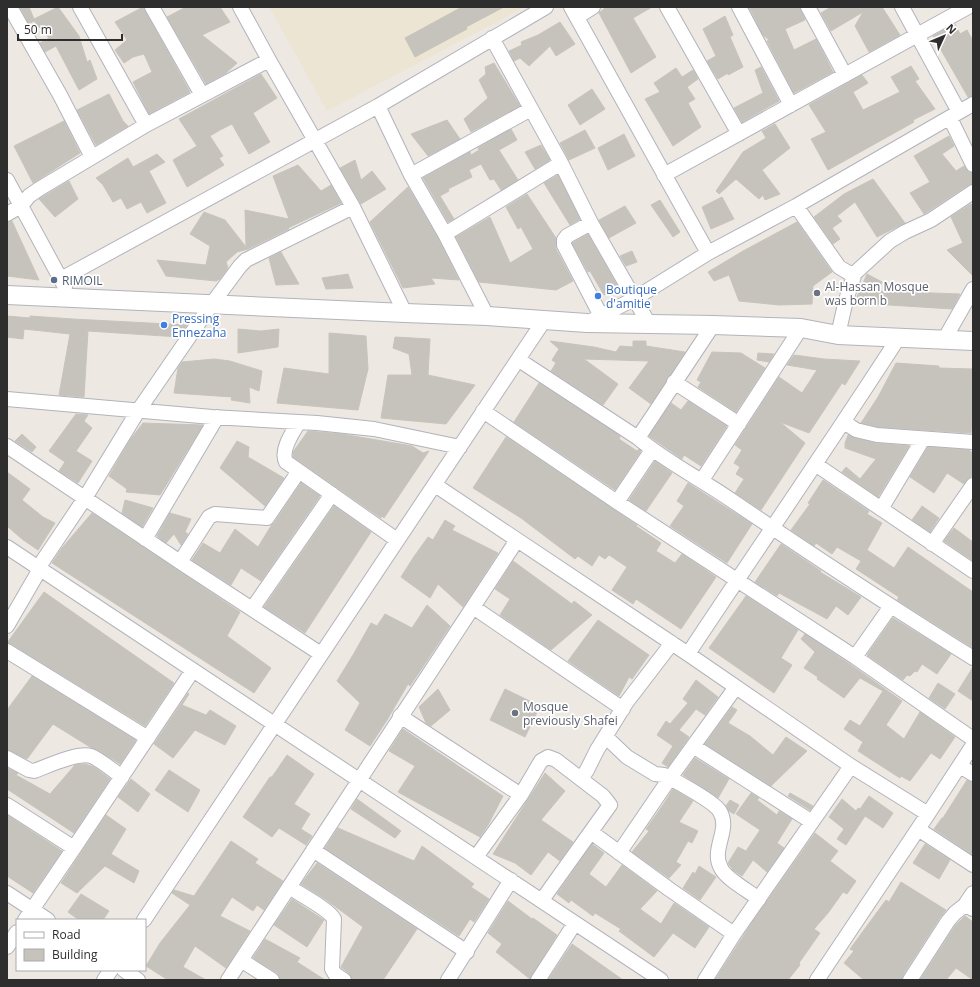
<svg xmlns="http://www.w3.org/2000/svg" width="980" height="987" viewBox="0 0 980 987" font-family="'Open Sans',sans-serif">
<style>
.education{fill:#ece5d4}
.building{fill:#c6c3bd;stroke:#c9c4bb}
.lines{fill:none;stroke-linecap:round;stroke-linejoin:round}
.minor-casing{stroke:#b2b3bc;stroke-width:16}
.tertiary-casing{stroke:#b2b3bc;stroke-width:20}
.minor{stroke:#fff;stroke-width:14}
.tertiary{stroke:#fff;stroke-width:18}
.service-dot{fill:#5c6f8a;stroke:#fff;stroke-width:1.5}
.worship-dot{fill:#6b7280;stroke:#fff;stroke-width:1.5}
.shop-dot{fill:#3f7fe0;stroke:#fff;stroke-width:1.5}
.labels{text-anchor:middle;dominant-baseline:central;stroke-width:3.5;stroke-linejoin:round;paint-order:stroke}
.service-label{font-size:12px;fill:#4e5e75;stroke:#fff;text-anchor:start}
.worship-label{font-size:12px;fill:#5b616d;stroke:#fff;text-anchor:start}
.shop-label{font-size:12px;fill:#366cbe;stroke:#fff;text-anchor:start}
</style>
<rect width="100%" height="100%" fill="#ede8e2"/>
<path class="education" d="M269,7H525L327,111Z"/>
<path class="building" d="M20,7H29L34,19L58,7L79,36L87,62L90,60L97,79L79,90L56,46L45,52L40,43L49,38L34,21L29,24Z
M143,7L190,92L149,114L133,82L152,72L144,54L133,57L124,63L115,50L127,40L115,22Z
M186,7H220L230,22L202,35L237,63L226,73L206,84L167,17Z
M462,7H504L466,27L467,29L415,57L405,38Z
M606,7H652L633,18L656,57L631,73L599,13Z
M749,7H800L805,20L785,29L794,50L816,39L833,72L794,93L767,41L769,40L763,35Z
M831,7H882L900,35L869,52L855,26L863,12L831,31L821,13Z
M725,16L733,35L730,37L743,67L728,75V73L718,79L707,61L716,56L703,29Z
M560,22L575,44L556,56L550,46L529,66L520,58L514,61L509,51L522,45L521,42L538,35Z
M955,24L960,34L967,30L973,41V96L968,97L933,36Z
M494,63L520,106L471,132L464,119L488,98L479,80L486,74L485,67Z
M911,66L919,79L915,81L935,109L913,120L914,122L828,170L811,139L826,132L809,105L862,75L868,83L853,92L863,110L900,92L891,77Z
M761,67L779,101L742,122L734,108L763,93L755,70Z
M676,68L682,77L693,70L698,79L687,87L695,99L688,103L701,127L673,146L645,99L660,92L654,83Z
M261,74L277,98L253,113L270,142L249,154L232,124L220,130L210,136L223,156L219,158L224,165L187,187L173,160L197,146L179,119Z
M592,89L605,109L580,125L568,105Z
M109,94L123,121L128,126L96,145L77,110Z
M447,120L460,139L428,156L411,134Z
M64,121L80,153L33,183L14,146Z
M775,124L790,148L762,170L780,194L765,200L763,195L759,199L736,179L719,194L716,191L743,152L766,138L762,131Z
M511,129L517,140L499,150L518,180L501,190L494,179L490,180L481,164L469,170L472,177L448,189L449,191L440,196L454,219L448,222L423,178L470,152L471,155L479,150L478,148Z
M585,130L595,148L569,160L560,143Z
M624,134L635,156L608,170L598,148Z
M949,136L954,146L942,154L956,171L964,166L968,172L973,173V184L968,185L924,214L910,193L930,182L914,156Z
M541,145L550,160L535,169L525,152Z
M157,154L165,162L149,171L166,203L147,213L141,202L127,209L121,198L113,202L103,185L96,178L128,158L133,167Z
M355,160L361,180L372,171L386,189L361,204L340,168Z
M298,165L321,191L331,185L341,203L288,228L289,229L248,249L237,252L226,262L228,268L220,279L216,281L166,276L157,260L206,265L210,246L190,234L204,212L225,220L246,247L245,210L289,219L273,176Z
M558,175L580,219L570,225L544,183Z
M873,179L905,223L877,237L855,202L837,216L842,221L832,228L840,239L833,244L814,217L844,194Z
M69,181L78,199L55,217L39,199Z
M408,187L438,238L459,280L431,278L435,284L403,288L370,222Z
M527,194L556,238V249L573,281L556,290L479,282L456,237L490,217L510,263L533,249L521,227L518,229L506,207Z
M722,197L734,219L711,229L702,207Z
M660,200L680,232L673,237L651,205Z
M971,204L973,206V276L947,250L963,243L951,217Z
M625,206L636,223L609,238L599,220Z
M12,221L39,280L7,276V222Z
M797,222L832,272L813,286L812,304L779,305L739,301L729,275L714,281L708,272L743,251Z
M588,234L618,287L604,295L590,271L588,272L572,243Z
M632,251L637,262L626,266L620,256Z
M281,252L299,284L276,285L269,258Z
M348,274L353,288L326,289L322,278Z
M867,274L882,282L878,291L960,294L952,309L874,304H854Z
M7,316L30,318V316L73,319L187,325L179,337L88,331L84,397L59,395L70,334L24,329L23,339L7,337Z
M238,329L261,331L279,329L278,347L238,353Z
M329,333L366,336L368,369L358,410L277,403L284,368L329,374Z
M395,337L430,339L428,375L475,385L446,424L381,418L388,375H412L409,354L393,348Z
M550,341L594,347L616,352L620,346L633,347V341H646V346L685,352L651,404L629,388L649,361L584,359L618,384L603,405L551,371L556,363L552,360L559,349Z
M712,352L741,353L765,368L736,412L698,387L701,382L697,380Z
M758,353L774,354L769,362L757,360Z
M794,355L824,359L860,361L845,385L842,383L809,433L780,422L805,443L761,510L735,493L744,479L736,474L740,467L734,463L742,450L735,445L779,377L802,393L817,370L787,365Z
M214,359L230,361L262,371L259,391L249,387L250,403L231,400L232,397L174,393L178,368L182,362Z
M896,363L939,366V368L973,369V405L971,433L878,427L861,423L878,397Z
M539,383L620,436V437L619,439L637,451L639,449L641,451L615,490L514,422Z
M688,401L727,426L701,466L684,455L682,459L649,436L671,403L681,410Z
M76,414L88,415L84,421L92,428L76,451L92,461L78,483L59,471L65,462L49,451Z
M143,423L203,425L160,495L126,492L127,489L109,476L130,440Z
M308,431L342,434L412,446L423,453L429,451L384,518L382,516L381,518L293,457V452Z
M22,434L36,447L32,452L15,441Z
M848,435L854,438L875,443L909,446L878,497L842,472L846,467L860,479L876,459L845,448V443Z
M506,437L637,525L636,526L661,543L656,551L675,563L682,554L716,577L681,629L636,599L633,604L612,590L627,567L609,555L605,559L599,555L592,566L578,556L575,559L521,518L473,488Z
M237,441L249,447L248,457L284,478L265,506L220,468Z
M928,447L970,450V452H973V473L971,477L964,484L947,473L934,493L910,477Z
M655,461L672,473L646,511L629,500Z
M7,472L30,489L22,500L43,517L55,523L38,550L22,539L7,526Z
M823,480L869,511L867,514L882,523L867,550L894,568L908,547L973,592V648L897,600L899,597L856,569L861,561L837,547L832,554L816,543L814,546L791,530L810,504L808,503Z
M301,483L320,496L261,581L241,568L231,585L192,560L203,543L220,553L235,529L258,547L271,526L274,523Z
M688,483L752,524L727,563L670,526L684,506L677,501Z
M125,500L153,508L142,527L122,513Z
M334,506L371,532L305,633L264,607Z
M922,506L939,518L930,532L912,520Z
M92,513L240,612L227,636L271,668L254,693L52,563L62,548Z
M170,513L191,519L185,532L188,534L181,545L174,534L166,543L157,536Z
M445,520L455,526L452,530L498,553L463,607L438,584L430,598L401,577L413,558L428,537L433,540Z
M954,528L973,542V561L944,541Z
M781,544L821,571L820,572L861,597L848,615L836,606L827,619L779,593L777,596L755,582Z
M513,561L572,604L574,601L592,615L551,650L500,615L510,599L495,589Z
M44,592L174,683L145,726L11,644L7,643Z
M746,596L798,630L781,658L792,665L774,693L709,648Z
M427,605L450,626L410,686L408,684L387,720L370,746L345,730L360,703L337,681L353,655L371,623L377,626L385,614L412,628Z
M893,618L951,654L937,674L922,664L917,672L915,671L910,676L907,675L903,680L867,655Z
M598,620L649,655L632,679L629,677L619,696L568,661Z
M805,634L854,667L902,701L886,725L904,739L920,712L955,737L940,759L931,753L910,781L901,776L900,778L858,751L863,742L844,729L850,720L860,726L883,691L860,678L844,698L817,679L818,677L804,668L815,652L801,639Z
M973,667V701L958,691Z
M32,676L136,740L120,764L103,753L90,747L53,724L27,759L7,750V710Z
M696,680L718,697L705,715L696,709L679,730L689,737L668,767L662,763L673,746L657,735L666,721L670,724L688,703L683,699Z
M938,683L955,694L945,709L929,698Z
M438,689L450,710L431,726L426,723L419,707Z
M505,689L540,706L525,737L490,720Z
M188,693L189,694L182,705L206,715L210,710L236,726L225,745L195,730L173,758L154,744Z
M732,707L737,710L728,723L750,736L773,755L786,737L807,751L771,786L705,744Z
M403,729L503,796L488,825L480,837L398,792L415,766L389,751Z
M287,755L314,774L294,804L310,814L301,829L312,836L306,845L279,828L272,837L243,817L270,777H272Z
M695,758L729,779L718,798L683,775Z
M85,764L94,767L110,779L74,833L7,789V768L18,773L16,775L50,794L75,765Z
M169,770L200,790L188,812L155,790Z
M545,773L565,791L541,820L573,842L560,861L548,852L531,875L515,863L493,854Z
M131,779L150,794L138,812L118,797Z
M967,780L973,782V855L934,829L942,818H943Z
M673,789L693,801L679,822L698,831L692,843L688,841L676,862L681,865L669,878L632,852L649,831L646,829L663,805Z
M751,793L759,798L757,800L777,815L779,811L792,819L777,843L784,848L767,872L753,860L742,876L733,870L728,863L738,847L746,851L760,830L736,814Z
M790,793L813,806L810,810L788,796Z
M869,796L893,813L883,828L865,816L846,845L837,839L844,829L829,817L842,799L856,811L858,808L860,809Z
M357,799L401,831L395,838L351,809Z
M730,800L739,805L734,814L729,811L726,806Z
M7,815L62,851L33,893L7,876Z
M106,815L126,829L111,854L139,871L134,883L105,866L77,893L61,883Z
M338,828L414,861L422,846L474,884L471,887L489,899L474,922L470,919L459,936L325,848Z
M815,833L838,851L830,861L856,881L847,894L843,892L828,913L814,929L820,933L799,963L800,965L788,980H715L751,924Z
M231,841L258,859L255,863L283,881L264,910L257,905L253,911L232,897L220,916L250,931L226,968L195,946L183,967L206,980H168L146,966L160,943L190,905L172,893L174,890L194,896Z
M592,844L604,853L589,874L606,887L622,865L657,891L640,909L661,924L674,903L709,927L695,948L673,933L654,957L619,931L621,929L595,913L593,916L571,900L569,903L557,894Z
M925,844L950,860L939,879L913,863Z
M317,863L417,929L383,980H352L349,973L341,967L363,927L325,899L301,884Z
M699,866L716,877L700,900L683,888L693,872L695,874Z
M901,882L946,910L941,916L903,975L902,980H864L844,963L854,951L850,949L886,900L889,902Z
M81,894L109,911L103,920H79L68,912Z
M292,899L324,920L307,947L274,925Z
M508,901L532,919L533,918L557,935L530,979L496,952L502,944L488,933Z
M965,916L973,922V980L956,968L946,980H920L955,926Z
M265,939L300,958L297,962L325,980H280L279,976L277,973L253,958Z
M572,944L623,980H548Z"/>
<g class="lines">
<defs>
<path id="minor" d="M10,7L60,95L92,157
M80,7L146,125L269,60
M152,7L202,95
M240,7L269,60L353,207L405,313
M571,7L708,253
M667,7L739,134
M739,7L791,105
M808,7L845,75
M902,7L959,112
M577,17L593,7
M492,38L561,163L591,223L649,324
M378,106L411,175L445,234L487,316
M950,118L973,165
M411,175L531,109
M664,175L968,7
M7,180L65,287
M796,206L839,267L849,273H855
M7,214L21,206L29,196L39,189L146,125
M591,223L567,236L564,240V245L601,316
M445,234L561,163
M61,279L378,106L546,7
M589,322L634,299L708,253L796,206L973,104
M838,335L846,300L855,273L890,241L905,232L931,220L973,192
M944,340L973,289
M519,360L638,438C666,462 701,479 731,500C811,554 891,607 973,658
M674,382L739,424
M7,399L212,417L317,423L374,429L460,447
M483,411L617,502L855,657L973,739
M299,422C293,432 280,450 286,462L397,540
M844,422L856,430L877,435L973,442
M638,438L713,325
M7,446L186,566L321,654
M815,464L973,571
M702,480L801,328
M435,485L688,654L851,766L928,814
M617,502L652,450
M881,509L923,439
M145,539L217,417
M932,544L973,485
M7,547L661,980
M180,562L209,517L215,514L267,518L299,471
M38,568L85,498L138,411L211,305L240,266L246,260L353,207
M473,607L623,709
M252,609L332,494
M7,626L40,569
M7,651L148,738
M688,654C758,548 830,444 899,337
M855,657L891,606
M400,716L521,795
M606,737L627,757L655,774L664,775L670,778L736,687
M693,746L812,822
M7,758L29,770L34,771C48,766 77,752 91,756C99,759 114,771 122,777
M960,766L973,774
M581,779L587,770L597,750L626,703L672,643
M7,805L74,848L25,920
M918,829L973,865
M591,832L669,889L734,934
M74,848L193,670
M313,850L467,952
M619,853L670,778C681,784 712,801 719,810C732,829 710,849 721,868C725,878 750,892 759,899
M476,857L521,795L541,761L548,757L556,760L603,796L610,805L542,900
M289,887C298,893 330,910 334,919L332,969L335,974L344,980
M7,893L48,920
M965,905L973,893
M144,920L545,319
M7,947L17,932
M241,960L272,980
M124,970L138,980
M104,980L111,970
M228,980L517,540
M448,980L511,880
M538,980L575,923
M705,980L734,934L851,766
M817,980L928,814L973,745
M910,980L948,921L955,913L965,905L973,909"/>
<path id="tertiary" d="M7,295L405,313L487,316L587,323L713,325L801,328L838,335L973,341"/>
</defs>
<use href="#minor" class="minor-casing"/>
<use href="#tertiary" class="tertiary-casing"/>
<use href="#minor" class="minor"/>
<use href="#tertiary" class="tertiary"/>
</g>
<circle class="service-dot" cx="54" cy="280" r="4"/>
<g class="worship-dot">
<circle cx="817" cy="293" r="4"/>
<circle cx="515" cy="713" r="4"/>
</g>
<g class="shop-dot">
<circle cx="598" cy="296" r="4"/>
<circle cx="164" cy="325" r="4"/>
</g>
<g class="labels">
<g class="service-label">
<text x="62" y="280">RIMOIL</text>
</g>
<g class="worship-label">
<text x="825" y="286">Al-Hassan Mosque<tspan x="825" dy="14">was born b</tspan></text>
<text x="523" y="706">Mosque<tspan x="523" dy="14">previously Shafei</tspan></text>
</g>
<g class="shop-label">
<text x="606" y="289">Boutique<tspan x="606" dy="14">d'amitie</tspan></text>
<text x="172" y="318">Pressing<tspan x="172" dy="14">Ennezaha</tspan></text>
</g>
</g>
<rect width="980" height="987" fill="none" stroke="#2e2e2e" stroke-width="16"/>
<rect x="16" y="919" width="130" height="52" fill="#ffffff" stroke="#ababab"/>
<rect x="24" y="932" width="20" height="6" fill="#ffffff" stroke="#ababab"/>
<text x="52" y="939" font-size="12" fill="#2e2e2e">Road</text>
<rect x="24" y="949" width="20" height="12" fill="#c6c3bd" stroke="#ababab"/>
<text x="52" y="959" font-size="12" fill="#2e2e2e">Building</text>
<g transform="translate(944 36) rotate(46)" stroke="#ffffff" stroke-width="3" paint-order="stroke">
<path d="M0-3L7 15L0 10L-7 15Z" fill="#2e2e2e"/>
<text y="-6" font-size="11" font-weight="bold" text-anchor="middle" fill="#2e2e2e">N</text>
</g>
<path d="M18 34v6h104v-6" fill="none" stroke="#2e2e2e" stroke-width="2"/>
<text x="24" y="34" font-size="12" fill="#2e2e2e" stroke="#ffffff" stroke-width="3" paint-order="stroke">50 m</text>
</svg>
